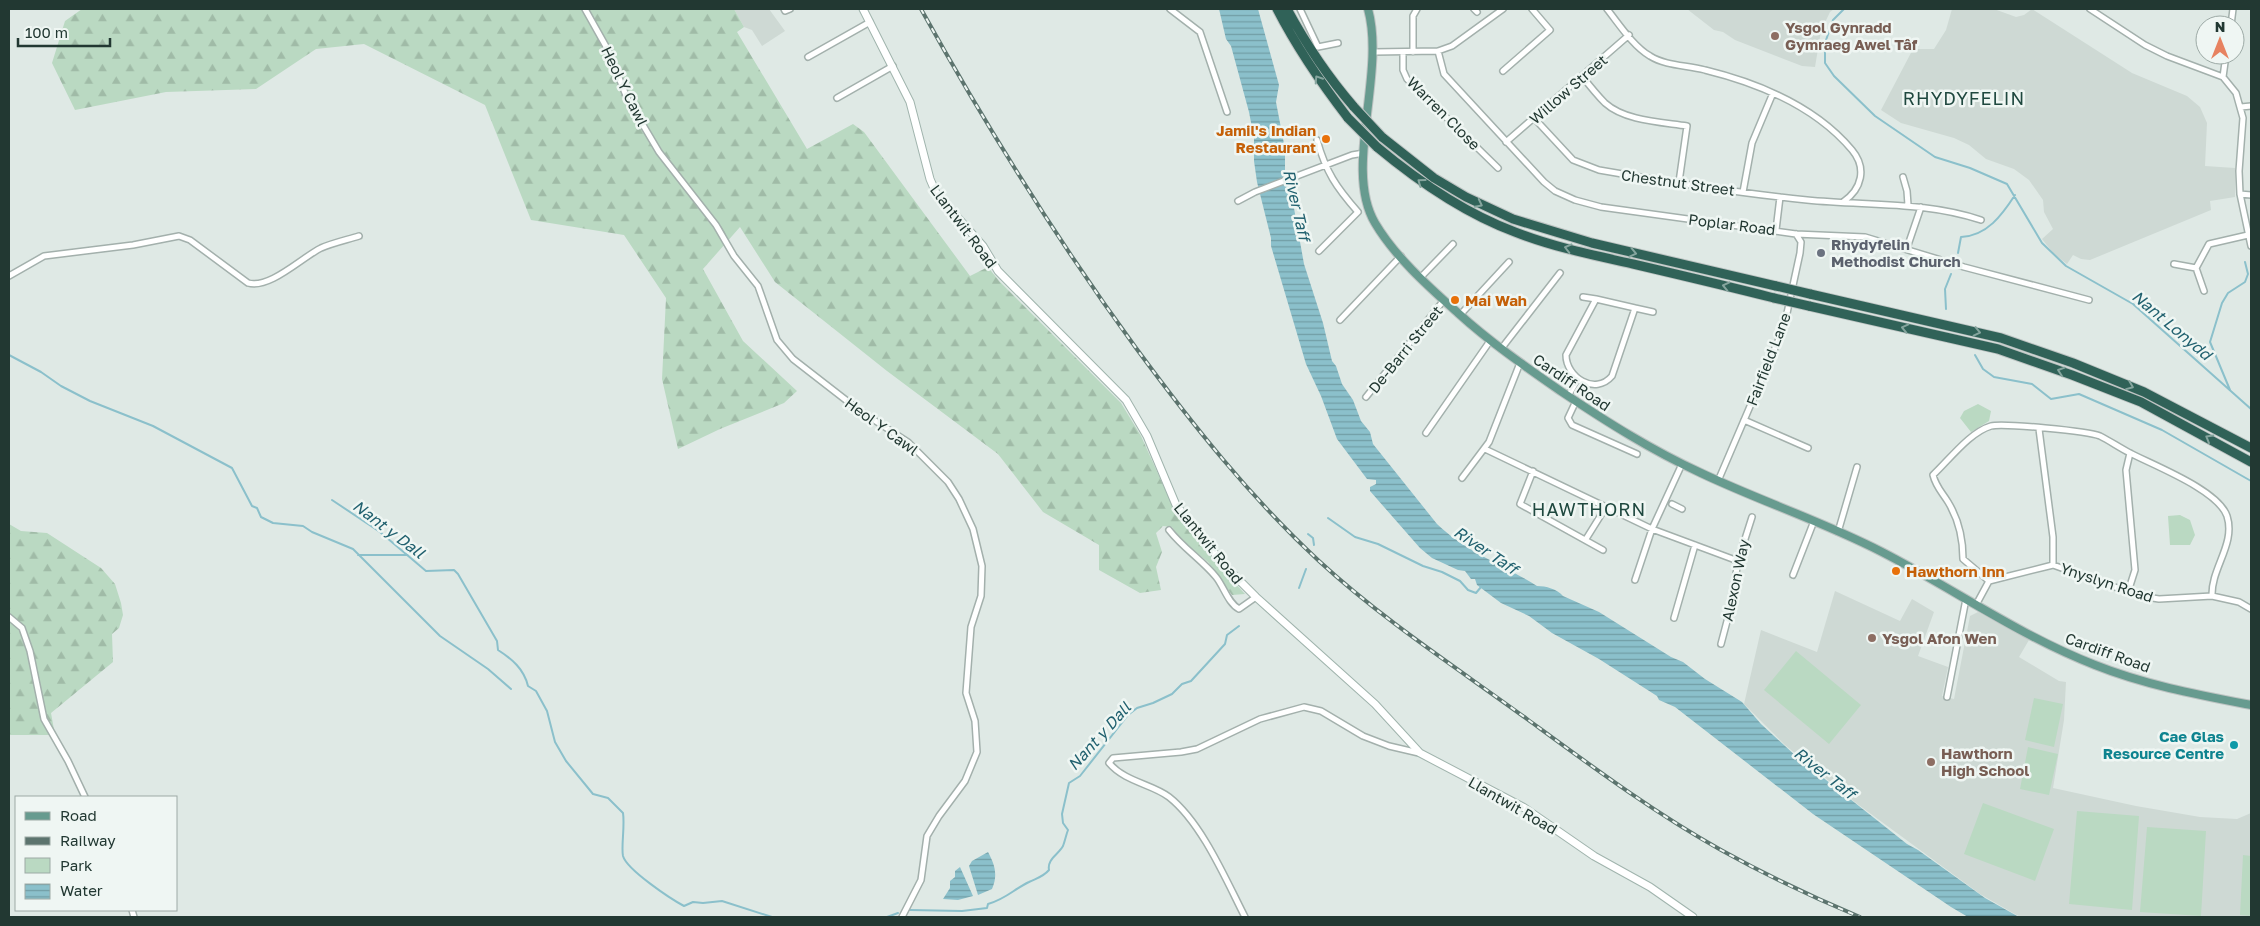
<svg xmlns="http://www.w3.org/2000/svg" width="2260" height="926" viewBox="0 0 2260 926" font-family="'Golos Text',sans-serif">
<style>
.built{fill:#ced9d4}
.green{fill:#bad9c2}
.forest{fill:url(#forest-firs)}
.water{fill:url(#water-rules)}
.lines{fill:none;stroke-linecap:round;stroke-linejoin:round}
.stream{stroke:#8bc0cb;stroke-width:2}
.street-casing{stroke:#a3b0ac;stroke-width:8}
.secondary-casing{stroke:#a0b4ad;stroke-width:9}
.primary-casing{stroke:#bdc3c2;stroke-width:10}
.highway-casing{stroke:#bdc3c2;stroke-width:11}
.street{stroke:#fff;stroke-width:5}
.secondary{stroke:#fff;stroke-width:7}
.primary{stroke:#679b8f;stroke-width:8}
.highway{stroke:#306258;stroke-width:9}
.rail-casing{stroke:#5c746e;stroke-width:4}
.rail{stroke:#eff6f3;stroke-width:2;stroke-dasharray:5.5;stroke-linecap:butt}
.highway-bridge-casing{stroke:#bdc3c2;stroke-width:11;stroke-linecap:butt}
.highway-bridge{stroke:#306258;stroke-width:9}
.oneway{stroke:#86a59e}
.education-dot{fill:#8d6e63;stroke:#eff6f3;stroke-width:2}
.food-dot{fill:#e8710a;stroke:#eff6f3;stroke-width:2}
.worship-dot{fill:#6b7280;stroke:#eff6f3;stroke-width:2}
.culture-dot{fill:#0f9aa8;stroke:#eff6f3;stroke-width:2}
.labels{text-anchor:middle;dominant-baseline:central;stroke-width:5;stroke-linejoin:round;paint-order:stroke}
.education-label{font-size:15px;font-weight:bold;fill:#785e54;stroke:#eff6f3;text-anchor:start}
.street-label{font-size:15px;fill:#223832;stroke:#eff6f3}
.food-label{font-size:15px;font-weight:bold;fill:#c56008;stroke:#eff6f3;text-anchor:start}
.worship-label{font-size:15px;font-weight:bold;fill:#5b616d;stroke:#eff6f3;text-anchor:start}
.culture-label{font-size:15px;font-weight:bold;fill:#0d838f;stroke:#eff6f3;text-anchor:end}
.water-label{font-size:16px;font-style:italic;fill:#21616f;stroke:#eff6f3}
.quarter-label{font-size:18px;letter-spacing:1px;fill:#1f483f;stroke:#eff6f3}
</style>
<defs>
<pattern id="forest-firs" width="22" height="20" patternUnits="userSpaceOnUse" patternTransform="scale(1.25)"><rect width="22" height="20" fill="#bad9c2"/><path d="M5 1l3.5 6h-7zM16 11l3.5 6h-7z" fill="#a0bba7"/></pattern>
<pattern id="water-rules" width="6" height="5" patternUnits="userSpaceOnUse" patternTransform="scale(1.25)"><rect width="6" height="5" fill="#8bc0cb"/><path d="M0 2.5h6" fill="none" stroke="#719da5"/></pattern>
</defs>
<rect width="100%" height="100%" fill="#dfe9e5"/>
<path class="built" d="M734,9H769L785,31L762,46L752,30L744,27Z
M1687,9H1834L1830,12L1821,31L1815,67L1802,66L1735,40L1723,32L1714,30Z
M1952,9H1994L2016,17L2024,15L2032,9L2132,73L2187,96L2200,107L2207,123L2205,166L2235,168V197L2210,201L2211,210L2090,260L2081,259L2073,255L2067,264L2054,254L2042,239L2053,229L2044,212L2043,200L2029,180L2014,169L1986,159L1969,145L1954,138L1901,123L1881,110L1913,49H1934L1946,30Z
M1835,591L1900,621L1912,599L1934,612L1918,656L1948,667L1942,696L1954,699L1970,616L1978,612L2029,640L2019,657L2059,681L2066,682L2064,720L2053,788L2136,806L2200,817L2237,819L2251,813V917H2020L1980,894L1856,803L1785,745L1744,704L1761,630L1817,652Z"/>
<path class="green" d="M1978,404L1991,411L1989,421L1971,432L1960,418L1964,411Z
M2180,515L2190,520L2195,535L2190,545H2170L2168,516Z
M1796,651L1861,705L1829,744L1764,690Z
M2034,698L2063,704L2054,747L2025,740Z
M2028,747L2058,754L2049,795L2020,789Z
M1983,803L2054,829L2035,881L1964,854Z
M2077,811L2139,816L2132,910L2069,904Z
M2147,827L2206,831L2201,916L2140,912Z
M2243,855L2251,856V916L2240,915Z"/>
<path class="forest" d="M82,9H734L744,27L737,32L807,149L853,124L864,132L970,276L988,267L999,281L1121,403L1141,436L1173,507L1213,559L1245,594L1232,595L1208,562L1181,540L1172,527L1163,526L1156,533L1162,552L1156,567L1161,590L1140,593L1099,570V545L1043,512L998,454L887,371L775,282L740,227L703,269L743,341L797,391L784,403L720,429L678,449L662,379L666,298L624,235L531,220L485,105L364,44L316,49L256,89L166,92L75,110L52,63L65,21Z
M9,524L21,531L47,533L101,568L115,584L121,603L123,615L119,628L112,634L113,662L51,713L55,735H9Z"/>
<path class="water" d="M1219,9H1258L1279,85L1276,102L1285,149V172L1290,186L1304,264L1323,323L1332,361L1336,366L1342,384L1353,400L1361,421L1370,432L1373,444L1437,524C1466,552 1504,565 1537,586C1546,586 1557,589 1563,596L1599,612L1671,657L1683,662L1705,679L1742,702L1761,724L1797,757L1907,844L1918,850L1985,898L2019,917H1968L1951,907L1813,814L1675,707L1659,700L1657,696L1599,659L1552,633L1529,616L1501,603L1477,585L1475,579H1471L1465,571L1458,570L1432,558L1420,548L1370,491V487L1376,484V480L1367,479L1337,439L1321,396L1306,364L1271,246V238L1257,182L1254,161V138L1249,112L1231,46L1226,39Z
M988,852C995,865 998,875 992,889L978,895L969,866L972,861Z
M960,867L973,896L958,900L943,899L950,888V881L955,877V871Z"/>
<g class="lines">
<path class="stream" d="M1844,9L1833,20L1825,43V63L1834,76L1875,116L1935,157L1970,168L2007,184L2042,243L2066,266L2133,304L2251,409
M1958,253L1961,237C1987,236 2002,215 2015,195
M1946,309L1945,289L1951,274
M9,355L41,372L61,386L90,401L153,426L232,468L252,506L257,508L261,517L273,523L303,526L312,532L353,549L440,636L488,669L511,689
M1975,355L1983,369L1994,377L2032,384L2051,399L2079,394L2162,430L2251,481
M2230,390L2210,342L2222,303L2228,293L2245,282L2248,274L2245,262
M332,500L380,532L426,571L454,570L458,574L497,641L498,650C512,659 524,669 528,686L536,691L547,711L555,742L566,761L593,794L608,798L623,813C625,826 621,847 623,856C627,870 671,899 684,906L693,902L703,903L722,901L772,917
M1328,518L1355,537L1378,544L1423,566L1442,572L1460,581L1468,590L1476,593L1481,587
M1308,534L1313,538L1314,545
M358,555H408
M1299,588L1306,569
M910,910L962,911L987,908L988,904C1006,899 1014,889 1029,882C1037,878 1043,877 1049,870C1047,859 1058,855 1063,846C1065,841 1066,835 1068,830L1063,823L1062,814L1069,783L1080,776L1128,715L1137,708L1153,703L1172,694L1182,684L1191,681L1225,644L1227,635L1239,626
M887,917L898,913"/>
<defs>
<path id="street" d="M585,9L608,50L627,98L659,152L716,225L734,256L758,286L777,340L793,359L860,411L908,442L948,482L959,499L973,529L982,566L981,596L971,627L966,693L975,721L977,752L965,781L939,816L927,836L921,880L902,917
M784,9L785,11L790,9
M1170,9L1200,32L1227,112
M1300,9L1318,47L1338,43
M1474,9L1477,12
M1607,9C1619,24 1633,46 1650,56C1666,66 1687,65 1705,70C1758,83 1816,107 1852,150C1867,168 1862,189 1843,202
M2090,9L2145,45L2167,56L2223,77L2236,93L2243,118L2239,171L2240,194L2251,246
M2231,25L2233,9
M1438,51L1444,74L1544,182L1555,191L1575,200L1601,207L1796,234L1865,237L1964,267L2089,300
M1374,52L1438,51L1452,46L1503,9
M1403,52V70L1407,79L1498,168
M1413,52V16L1417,9
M808,57L870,22
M1503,71L1550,30L1532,9
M1582,76C1589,85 1597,95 1605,103C1625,121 1661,122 1687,126L1679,182
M2223,77L2226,55
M837,98L893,66
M2241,107L2251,106
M1534,118L1573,160L1599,170C1668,182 1738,193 1807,200C1866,206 1924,201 1981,220
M1317,140C1326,172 1336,187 1358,212L1319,251
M1506,142L1629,35
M1903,177L1907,191L1908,205
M1743,192L1752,143L1773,93
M2240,194L2251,195
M1238,201L1255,192L1352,155L1364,153
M1776,230L1780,197
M1907,248L1921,207
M2174,264L2196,268
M9,276L44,256L133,245L179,236L190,240L248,283C270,289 301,258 321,248C332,243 346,240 359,236
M1421,277L1453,244
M2204,291L2196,268L2209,244L2248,235
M1583,297L1596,299
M1596,299L1635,308L1612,376C1595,396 1566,377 1566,355Z
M1635,308L1653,312
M1460,315L1509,262
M1340,320L1401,256
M1501,349L1560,273
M1568,396L1578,379
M1366,397L1444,300
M1576,401L1568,418L1572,425L1637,454
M1744,420L1808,448
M2039,429L2053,537V565
M1426,433L1490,341
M1485,449L1652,529L1738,561
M1533,471L1520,504L1603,550
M1462,478L1489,442L1520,363
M1718,481L1784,327L1800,253L1801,242L1796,234
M1672,504L1682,509
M1169,530C1183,548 1202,560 1216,577C1224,587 1228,603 1239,609L1256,597
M1838,532L1857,467
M1586,539L1606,507
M1793,575L1814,521
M1635,580L1652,529L1682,464
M1989,581L1963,559C1963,538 1959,520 1948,502C1942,492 1936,487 1933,475C1949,460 1970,432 1991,426C2002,423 2088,431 2100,436C2110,441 2120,448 2130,453C2155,466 2218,490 2227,516C2236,544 2211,568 2212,596
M2128,592L2135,570L2126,470L2130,453
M1976,605L1989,581L2053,565L2140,596L2159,599L2212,596L2239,602L2251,609
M9,617L22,628L30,651L44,719L68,761L85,797
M1674,618L1695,545
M1721,644L1731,606L1738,561L1752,517
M1947,697L1966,599
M132,910L134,917
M1245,917C1226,880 1202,823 1169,797C1152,784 1125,782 1109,763L1113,758L1181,752L1197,749L1260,719L1304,707L1321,711L1363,736L1389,746L1419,753"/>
<path id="secondary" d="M863,9L910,102L930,179L936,193L983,246L998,271L1126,400L1147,436L1176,505L1224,565L1256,597L1375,704L1420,753L1523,807L1594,856L1650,887L1693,917"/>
<path id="primary" d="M1368,9C1386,74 1343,169 1375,223C1395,257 1429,287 1458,313C1491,343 1526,367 1562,392C1607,422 1651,450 1701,473C1760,501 1824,522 1882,552C1954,589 2020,636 2095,665C2145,685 2199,695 2251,705"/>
<path id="highway" d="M1277,9C1297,48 1321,83 1348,118
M1287,9C1306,44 1328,77 1354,107
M1382,137L1434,178L1466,197L1513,219L1592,243L1776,286
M1377,147C1419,182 1464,213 1515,232C1553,247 1593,255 1633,264C1680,275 1727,286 1774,298
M1810,294L2001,338L2073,363L2144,392L2251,448
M1809,306L1998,349L2072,375L2141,402L2251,462"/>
</defs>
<use href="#street" class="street-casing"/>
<use href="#secondary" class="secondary-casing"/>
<use href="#primary" class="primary-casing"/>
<use href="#highway" class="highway-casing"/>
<use href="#street" class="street"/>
<use href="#secondary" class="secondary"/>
<use href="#primary" class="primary"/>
<use href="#highway" class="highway"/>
<defs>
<path id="rail" d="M921,9C986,126 1057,240 1136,348C1192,424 1250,497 1319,561C1383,620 1457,668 1527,719C1590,765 1653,812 1721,850C1766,875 1812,897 1860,917"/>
</defs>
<use href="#rail" class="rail-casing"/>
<use href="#rail" class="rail"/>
<defs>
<path id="highway-bridge" d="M1354,107L1382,137
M1348,118L1377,147
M1776,286L1810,294
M1774,298L1809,306"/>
</defs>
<use href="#highway-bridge" class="highway-bridge-casing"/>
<use href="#highway-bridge" class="highway-bridge"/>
</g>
<defs><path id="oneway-chevron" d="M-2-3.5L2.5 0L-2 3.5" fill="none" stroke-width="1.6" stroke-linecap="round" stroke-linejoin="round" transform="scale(1.25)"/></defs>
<g class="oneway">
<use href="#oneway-chevron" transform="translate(1318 79) rotate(-123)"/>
<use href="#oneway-chevron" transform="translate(1421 182) rotate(-144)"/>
<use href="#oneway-chevron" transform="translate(1479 204) rotate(27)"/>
<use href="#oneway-chevron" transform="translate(1568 248) rotate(-166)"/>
<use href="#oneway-chevron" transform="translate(1633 253) rotate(13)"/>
<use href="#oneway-chevron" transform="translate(1726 286) rotate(-167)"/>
<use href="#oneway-chevron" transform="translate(1905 328) rotate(-167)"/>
<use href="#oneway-chevron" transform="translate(1977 332) rotate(13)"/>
<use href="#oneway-chevron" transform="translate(2061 371) rotate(-161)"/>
<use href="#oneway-chevron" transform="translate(2130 386) rotate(22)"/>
<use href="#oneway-chevron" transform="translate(2209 438) rotate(-150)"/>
</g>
<g class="education-dot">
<circle cx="1775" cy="36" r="5"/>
<circle cx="1872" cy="638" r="5"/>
<circle cx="1931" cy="762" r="5"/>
</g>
<g class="food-dot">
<circle cx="1326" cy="139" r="5"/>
<circle cx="1455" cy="300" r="5"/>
<circle cx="1896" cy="571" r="5"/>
</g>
<circle class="worship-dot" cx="1821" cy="253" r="5"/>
<circle class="culture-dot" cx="2234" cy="745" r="5"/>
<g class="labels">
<g class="education-label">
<text x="1785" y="27">Ysgol Gynradd<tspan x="1785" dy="17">Gymraeg Awel Tâf</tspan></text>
<text x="1882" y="638">Ysgol Afon Wen</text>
<text x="1941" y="753">Hawthorn<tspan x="1941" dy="17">High School</tspan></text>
</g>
<g class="street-label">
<text transform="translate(625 86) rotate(64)">Heol Y Cawl</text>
<text transform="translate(1568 89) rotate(-41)">Willow Street</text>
<text transform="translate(1444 113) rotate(45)">Warren Close</text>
<text transform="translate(1678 182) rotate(8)">Chestnut Street</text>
<text transform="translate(1732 224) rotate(7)">Poplar Road</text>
<text transform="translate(964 226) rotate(53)">Llantwit Road</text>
<text transform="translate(1405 349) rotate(-51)">De-Barri Street</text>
<text transform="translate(1768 359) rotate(-69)">Fairfield Lane</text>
<text transform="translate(1572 382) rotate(34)">Cardiff Road</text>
<text transform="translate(882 426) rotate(36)">Heol Y Cawl</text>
<text transform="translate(1209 543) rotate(51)">Llantwit Road</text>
<text transform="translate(1735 580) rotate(-78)">Alexon Way</text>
<text transform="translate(2107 582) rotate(18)">Ynyslyn Road</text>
<text transform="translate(2108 652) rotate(20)">Cardiff Road</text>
<text transform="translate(1513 805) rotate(30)">Llantwit Road</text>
</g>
<g class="food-label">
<text x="1316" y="130" text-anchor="end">Jamil's Indian<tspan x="1316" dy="17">Restaurant</tspan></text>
<text x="1465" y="300">Mai Wah</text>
<text x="1906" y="571">Hawthorn Inn</text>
</g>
<g class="worship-label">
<text x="1831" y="244">Rhydyfelin<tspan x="1831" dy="17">Methodist Church</tspan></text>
</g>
<g class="culture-label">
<text x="2224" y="736">Cae Glas<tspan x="2224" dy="17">Resource Centre</tspan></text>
</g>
<g class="water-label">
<text transform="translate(1297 205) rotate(77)">River Taff</text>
<text transform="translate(2172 325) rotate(40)">Nant Lonydd</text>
<text transform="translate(389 529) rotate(37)">Nant y Dall</text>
<text transform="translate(1486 550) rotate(34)">River Taff</text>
<text transform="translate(1099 736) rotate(-48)">Nant y Dall</text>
<text transform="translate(1825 773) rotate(38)">River Taff</text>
</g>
<g class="quarter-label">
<text x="1964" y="98">RHYDYFELIN</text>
<text x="1589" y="509">HAWTHORN</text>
</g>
</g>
<rect width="2260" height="926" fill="none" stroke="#223832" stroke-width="20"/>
<rect x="15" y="796" width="162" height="115" fill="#eff6f3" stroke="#9daaa6"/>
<rect x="25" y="812" width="25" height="8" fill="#679b8f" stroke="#9daaa6"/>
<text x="60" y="821" font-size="15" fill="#223832">Road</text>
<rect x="25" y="837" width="25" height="8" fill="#5c746e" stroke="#9daaa6"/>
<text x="60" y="846" font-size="15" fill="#223832">Railway</text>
<rect x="25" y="858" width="25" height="15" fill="#bad9c2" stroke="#9daaa6"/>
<text x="60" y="871" font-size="15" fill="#223832">Park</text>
<rect x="25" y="884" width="25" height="15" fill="url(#water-rules)" stroke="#9daaa6"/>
<text x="60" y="896" font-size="15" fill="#223832">Water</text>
<g transform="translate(2220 40)"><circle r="24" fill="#eff6f3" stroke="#9daaa6"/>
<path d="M0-4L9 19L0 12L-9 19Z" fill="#e78260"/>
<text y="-8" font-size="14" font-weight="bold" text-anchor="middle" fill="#223832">N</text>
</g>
<path d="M18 38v8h92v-8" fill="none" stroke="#223832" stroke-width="2.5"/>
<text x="25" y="38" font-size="15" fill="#223832" stroke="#eff6f3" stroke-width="4" paint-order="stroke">100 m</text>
</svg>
